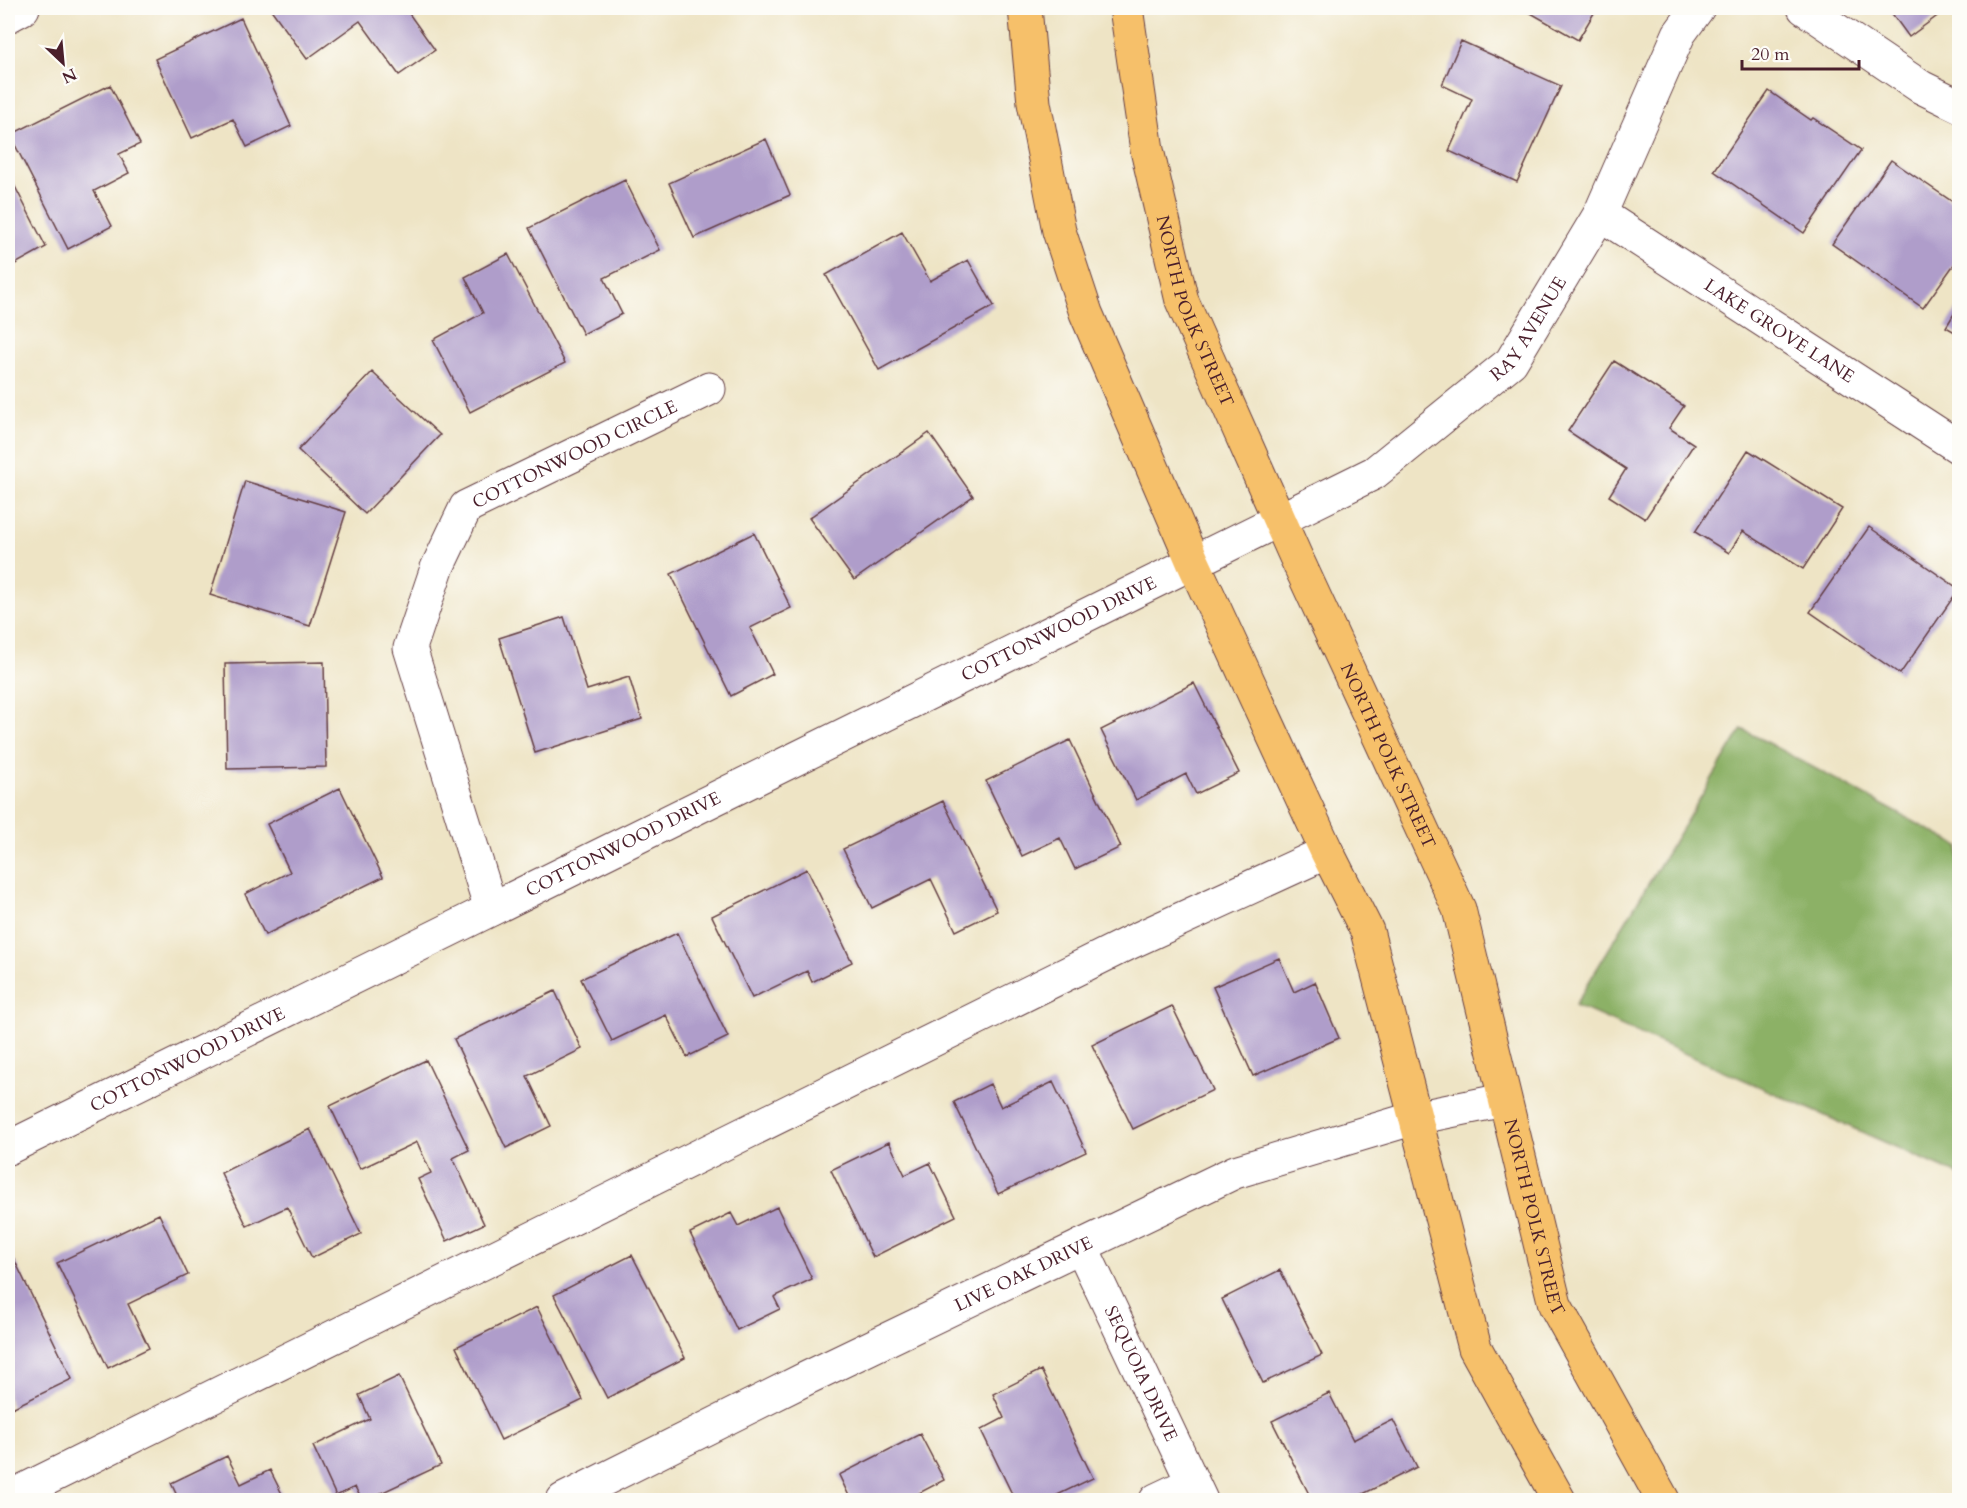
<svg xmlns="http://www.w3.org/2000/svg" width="1967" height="1508" viewBox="0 0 1967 1508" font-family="Cardo,serif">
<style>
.forest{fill:#8cb166;stroke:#6b6848;stroke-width:1.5}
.building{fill:#af9dca}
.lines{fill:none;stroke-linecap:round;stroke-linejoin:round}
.minor-casing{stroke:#633d42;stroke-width:35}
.major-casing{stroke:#633d42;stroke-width:35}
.minor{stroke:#fff;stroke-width:33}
.major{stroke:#f6c06b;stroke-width:33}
.labels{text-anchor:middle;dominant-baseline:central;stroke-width:4.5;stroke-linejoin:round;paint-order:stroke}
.street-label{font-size:18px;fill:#4a1f2b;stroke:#fdfcf7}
</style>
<rect width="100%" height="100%" fill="#fdfcf7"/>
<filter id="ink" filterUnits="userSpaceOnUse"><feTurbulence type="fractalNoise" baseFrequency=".0167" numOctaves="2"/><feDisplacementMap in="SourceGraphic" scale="12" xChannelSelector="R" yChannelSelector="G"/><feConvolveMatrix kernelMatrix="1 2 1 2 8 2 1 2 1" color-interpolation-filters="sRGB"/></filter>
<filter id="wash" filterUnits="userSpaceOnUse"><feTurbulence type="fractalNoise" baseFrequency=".008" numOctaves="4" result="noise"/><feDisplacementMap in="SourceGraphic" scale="24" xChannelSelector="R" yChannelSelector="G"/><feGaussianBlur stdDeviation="1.35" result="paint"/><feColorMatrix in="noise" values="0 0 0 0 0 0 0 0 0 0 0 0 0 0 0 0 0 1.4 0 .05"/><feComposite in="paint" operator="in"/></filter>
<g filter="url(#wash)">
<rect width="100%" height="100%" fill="#eee4c5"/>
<path class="forest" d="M1742,729L1959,846V1175L1575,1005Z"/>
<g id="blocks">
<path class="building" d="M270,8H405L435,50L399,75L360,21L307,59Z
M1522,8H1597L1578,40Z
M1888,8H1948L1909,37Z
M241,18L291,126L247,147L233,119L192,138L155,59Z
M1461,41L1561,86L1517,182L1449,151L1472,99L1442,85Z
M110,85L140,144L119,154L129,173L94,191L112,226L68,249L10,135Z
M1769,91L1811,120L1813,118L1861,150L1804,233L1714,171Z
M766,139L790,195L694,238L669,183Z
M1891,160L1960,207V256L1923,308L1832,244Z
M8,173L46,247L8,268Z
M625,180L660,250L604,278L622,314L583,334L529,228Z
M902,232L930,281L968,260L994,306L879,370L826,275Z
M508,254L565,363L470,412L433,340L483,313L465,277Z
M1960,304V335L1946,327Z
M1614,361L1684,406L1669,428L1694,444L1645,519L1609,496L1626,469L1568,431Z
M372,372L440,435L365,514L298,450Z
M929,433L973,496L854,580L809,518Z
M1748,450L1842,509L1803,569L1743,531L1729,553L1695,532Z
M245,481L346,512L310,626L210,595Z
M1869,527L1959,589L1900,674L1810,612Z
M754,533L791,608L750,628L773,674L731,696L671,574Z
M564,617L587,690L629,677L642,719L535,753L499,638Z
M324,662L326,767L227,769L225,664Z
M1194,683L1239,773L1196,794L1186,774L1136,800L1101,730Z
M1070,740L1121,847L1075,869L1060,838L1022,856L986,781Z
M340,788L383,877L265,935L245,894L290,872L267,824Z
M943,801L997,911L956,931L931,879L872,908L843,849Z
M807,869L852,962L812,982L807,971L752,998L712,916Z
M677,933L728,1037L687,1057L666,1015L612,1041L581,979Z
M1279,958L1294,992L1315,982L1339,1038L1253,1076L1213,987Z
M555,991L582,1049L527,1076L551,1126L506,1148L454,1039Z
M1172,1006L1213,1090L1133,1129L1092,1045Z
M426,1060L469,1150L453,1158L484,1224L447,1241L418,1179L431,1173L417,1142L360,1169L330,1106Z
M1053,1082L1086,1152L998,1194L954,1102L990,1084L1001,1107Z
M310,1129L361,1234L312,1258L287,1207L247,1226L221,1173Z
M889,1142L905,1175L930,1163L956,1216L873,1257L831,1170Z
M777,1207L812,1279L774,1297L780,1309L737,1330L690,1233L731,1213L738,1226Z
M159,1214L188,1275L128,1304L149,1348L108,1368L57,1263Z
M632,1255L685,1358L607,1398L554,1295Z
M14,1259L72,1379L12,1408L8,1398V1262Z
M1280,1270L1322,1355L1263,1383L1222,1299Z
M537,1307L583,1400L501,1440L456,1347Z
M1041,1370L1093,1478L1047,1500H1015L981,1430L1004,1418L993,1394Z
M399,1376L441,1465L366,1500H362L355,1487L336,1496L313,1446L370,1419L359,1395Z
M1329,1393L1353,1440L1393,1420L1417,1467L1351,1500H1312L1272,1421Z
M920,1434L944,1480L919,1493L922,1500H851L839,1475Z
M227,1456L241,1484L270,1470L285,1500H179L171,1483Z"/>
</g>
</g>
<g filter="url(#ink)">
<use href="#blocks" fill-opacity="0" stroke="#633d42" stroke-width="1.5"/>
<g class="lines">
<defs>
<g id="minor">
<path d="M1804,8L1921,87L1960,106"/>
<path d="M8,16L23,8"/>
<path id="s1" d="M1600,214L1960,448"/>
<path id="s2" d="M491,909L410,648L437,568L466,507L709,389"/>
<path id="s3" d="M8,1148L1374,473L1511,362L1600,214L1679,34L1698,8"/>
<path id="s4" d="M1081,1246L1201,1500"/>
<path d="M8,1498L1131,942L1327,852"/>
<path id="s5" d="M563,1500L807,1378L1235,1172L1415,1118L1504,1100"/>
<path d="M1156,1500L1192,1483"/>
</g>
<g id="major">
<path d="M1025,8L1034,103L1059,231L1086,313L1193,562L1327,852L1367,931L1475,1348L1559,1500"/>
<path id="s6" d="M1126,8L1147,150L1182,301L1295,555L1459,909L1555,1305L1663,1500"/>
</g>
</defs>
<use href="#minor" class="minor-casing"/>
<use href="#major" class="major-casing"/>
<use href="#minor" class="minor"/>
<use href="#major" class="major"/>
</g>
</g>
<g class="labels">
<g class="street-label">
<text stroke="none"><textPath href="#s6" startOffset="312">NORTH POLK STREET</textPath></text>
<text stroke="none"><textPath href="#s3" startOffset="1737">RAY AVENUE</textPath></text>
<text stroke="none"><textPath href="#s1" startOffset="214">LAKE GROVE LANE</textPath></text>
<text stroke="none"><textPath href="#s2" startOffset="546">COTTONWOOD CIRCLE</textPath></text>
<text stroke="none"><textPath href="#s3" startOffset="1172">COTTONWOOD DRIVE</textPath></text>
<text stroke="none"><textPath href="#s6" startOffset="798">NORTH POLK STREET</textPath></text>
<text stroke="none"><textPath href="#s3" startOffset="686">COTTONWOOD DRIVE</textPath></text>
<text stroke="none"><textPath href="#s3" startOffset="200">COTTONWOOD DRIVE</textPath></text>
<text stroke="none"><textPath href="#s6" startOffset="1284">NORTH POLK STREET</textPath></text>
<text stroke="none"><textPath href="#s5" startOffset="513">LIVE OAK DRIVE</textPath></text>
<text stroke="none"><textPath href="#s4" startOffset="141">SEQUOIA DRIVE</textPath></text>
</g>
</g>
<rect width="1967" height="1508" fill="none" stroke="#fdfcf7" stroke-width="30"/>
<g transform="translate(63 63) rotate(154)" stroke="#fdfcf7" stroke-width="4.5" paint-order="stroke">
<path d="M0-4.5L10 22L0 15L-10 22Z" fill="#4a1f2b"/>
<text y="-9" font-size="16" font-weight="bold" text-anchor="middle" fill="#4a1f2b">N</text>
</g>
<path d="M1742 60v9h117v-9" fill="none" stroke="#4a1f2b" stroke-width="3"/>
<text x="1751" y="60" font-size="18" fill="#4a1f2b" stroke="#fdfcf7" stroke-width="4.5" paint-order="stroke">20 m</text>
</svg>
